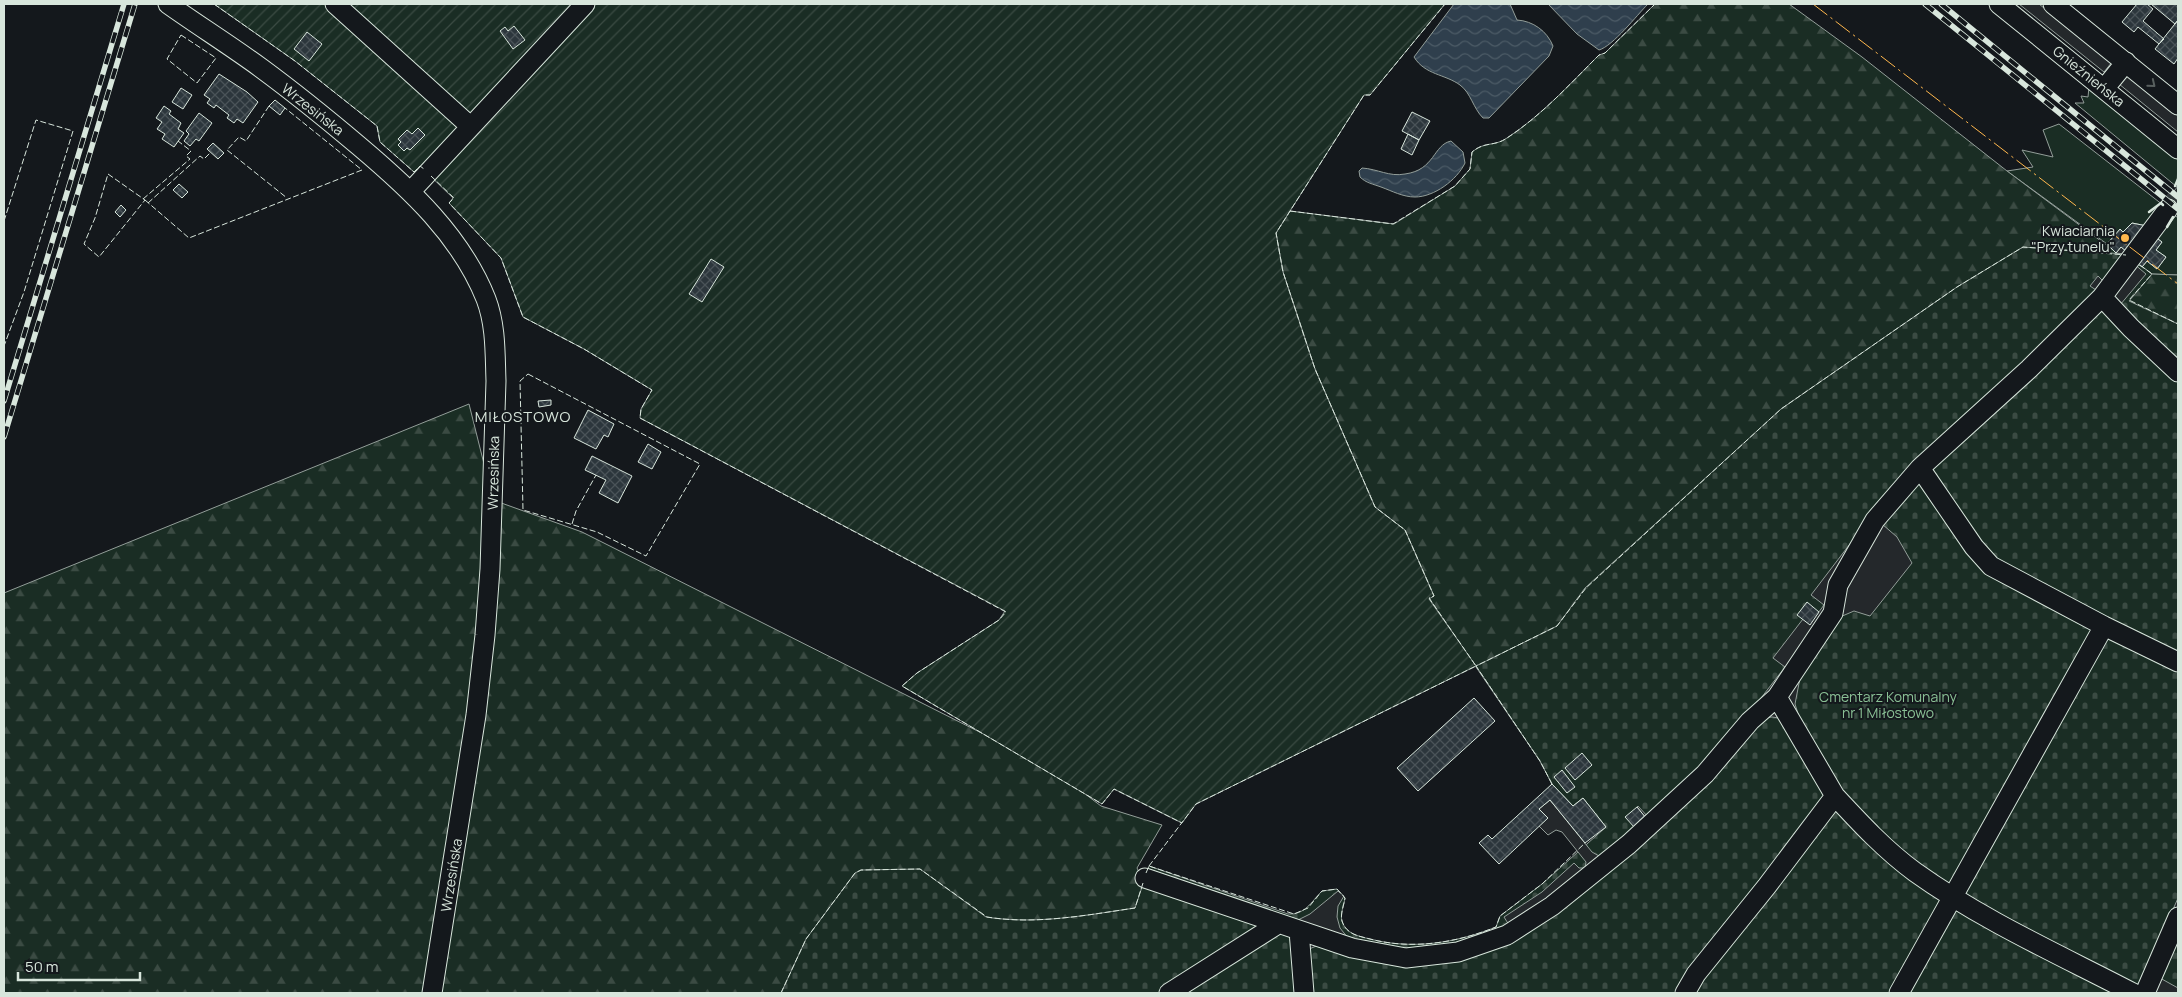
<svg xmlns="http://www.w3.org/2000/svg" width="2182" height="997" viewBox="0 0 2182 997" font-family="Manrope,sans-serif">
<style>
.green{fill:#1a2d24;stroke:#939e99}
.forest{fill:url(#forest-firs);stroke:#939e99}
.cemetery{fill:url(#cemetery-stones);stroke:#939e99}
.garden{fill:url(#garden-furrows);stroke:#939e99}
.parking{fill:#24282b;stroke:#939e99}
.water{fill:url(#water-waves);stroke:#939e99}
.building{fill:url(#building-cross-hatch);stroke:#d8e6dc}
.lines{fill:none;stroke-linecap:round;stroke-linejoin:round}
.minor-tunnel{stroke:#313739;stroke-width:19;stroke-dasharray:19 9;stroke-linecap:butt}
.minor-casing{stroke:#d8e6dc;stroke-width:21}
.minor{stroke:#14181c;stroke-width:19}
.rail-casing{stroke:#d8e6dc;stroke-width:5.5}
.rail{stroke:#14181c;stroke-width:4;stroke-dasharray:11;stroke-linecap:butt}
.fence{stroke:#d8e6dc;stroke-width:1;stroke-dasharray:6 2.5;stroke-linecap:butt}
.wall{stroke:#d8e6dc;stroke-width:2.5}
.power{stroke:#ffb74d;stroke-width:1;stroke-dasharray:18 4 2.5 4;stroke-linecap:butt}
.oneway{stroke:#59605f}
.poi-dot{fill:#ffb74d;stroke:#14181c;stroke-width:2}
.labels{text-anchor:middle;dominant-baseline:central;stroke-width:4;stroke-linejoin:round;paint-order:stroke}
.street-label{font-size:14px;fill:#d8e6dc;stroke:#14181c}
.poi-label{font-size:14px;fill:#d8e6dc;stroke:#14181c;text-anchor:end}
.park-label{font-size:14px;fill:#8ac095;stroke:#14181c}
.neighbourhood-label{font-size:15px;letter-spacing:1px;fill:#d8e6dc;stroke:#14181c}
</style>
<defs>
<pattern id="forest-firs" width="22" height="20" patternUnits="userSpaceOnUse" patternTransform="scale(1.25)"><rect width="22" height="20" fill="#1a2d24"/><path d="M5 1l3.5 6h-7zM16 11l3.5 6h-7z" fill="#3b4b43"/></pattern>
<pattern id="cemetery-stones" width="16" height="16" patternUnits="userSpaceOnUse" patternTransform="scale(1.25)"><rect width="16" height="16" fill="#1a2d24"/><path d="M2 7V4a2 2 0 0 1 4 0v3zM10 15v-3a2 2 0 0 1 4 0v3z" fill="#3b4b43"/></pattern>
<pattern id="garden-furrows" width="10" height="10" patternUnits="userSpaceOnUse" patternTransform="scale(1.25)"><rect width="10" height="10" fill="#1a2d24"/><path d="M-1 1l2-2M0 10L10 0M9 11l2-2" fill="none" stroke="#3b4b43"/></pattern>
<pattern id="water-waves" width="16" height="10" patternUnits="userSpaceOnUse" patternTransform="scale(1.25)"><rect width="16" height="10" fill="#2f3f4d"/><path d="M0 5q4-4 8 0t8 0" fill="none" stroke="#4c5b66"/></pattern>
<pattern id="building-cross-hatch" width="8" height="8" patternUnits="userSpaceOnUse" patternTransform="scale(1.25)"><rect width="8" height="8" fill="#2c363c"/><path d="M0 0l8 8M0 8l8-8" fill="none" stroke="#4a5358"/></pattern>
</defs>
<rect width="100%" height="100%" fill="#14181c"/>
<path class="green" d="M2089,87L2178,160L2177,187L2075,103H2084L2081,96L2088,97Z
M2059,124L2163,205L2147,226L2132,223L2123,232L2120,230L2107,244L2007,171L2033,167L2022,150L2053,157L2043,130Z
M2172,213L2178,218V275L2152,274L2142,267L2147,261L2157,269L2166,257L2156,250L2162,242L2154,236Z"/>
<path class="forest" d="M1655,4H1789L1862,57L2007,171L2117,253L2125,254L2152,274L2178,275V642L1606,827L1583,798L1573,806L1552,784L1540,761L1429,598L1434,596L1405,530L1375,507L1315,369L1283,272L1276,233L1290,211L1394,224L1455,186L1470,169L1472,152C1485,141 1494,147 1507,138C1542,115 1570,84 1599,55L1605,53Z
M469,404L493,500L582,532L1051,768L1101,806L1162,825L1137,868L1150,894L1281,941L816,993H4V593Z"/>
<path class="cemetery" d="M2023,247L2125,254L2152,274L2129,301L2178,324V993H781L806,939L855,873L861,870L920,869L986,917C1036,925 1087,915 1135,908L1149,866L1288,914C1305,915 1311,902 1322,891L1337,889L1345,898C1344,905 1340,914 1342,921C1346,934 1358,936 1370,939C1412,950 1456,943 1496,927L1500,916L1542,884L1606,827L1583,798L1573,806L1552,784L1540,761L1476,666L1557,626L1585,588L1781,409L1957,287Z"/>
<path class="garden" d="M214,4H1445L1370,95H1364L1276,233L1283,272L1315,369L1375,507L1405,530L1434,596L1429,599L1476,666L1196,804L1182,823L1114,789L1102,804L902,686L917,673L999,620L1005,611L640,418L641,409L652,390L584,349L523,317L501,258L449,203L453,198L420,166L414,172L380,142L377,126L295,61Z"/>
<path class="parking" d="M2019,4H2039L2112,62L2104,72Z
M2126,74L2178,116V132L2119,84Z
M2178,186V205L2133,263L2146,274L2120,305L2178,365V381L2102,310L1917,479L1882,524L1897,537L1912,563L1870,616L1854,611L1840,617L1801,673L1795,704L1799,717L1832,779L1870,827L1950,886L2107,636L1964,889L1966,899L2135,986L2142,981L2178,898V934L2160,978L2178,988V993H2121L1944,899L1826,796L1779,718L1772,717L1764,718L1684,804L1465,957L1319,945L1309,949L1292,940L1288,935L1298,920L1310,914L1338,891L1344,896L1338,906L1337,917L1340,928L1348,938L1393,949H1438L1509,925L1504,917L1542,892L1574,863L1579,868H1585L1586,862L1562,832L1556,830L1548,835L1539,826L1547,818L1539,809L1550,800L1592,852L1599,856L1602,855L1646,818L1637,807L1638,806L1649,818L1676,795L1744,720L1785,667L1773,658L1803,619L1810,624L1824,605L1811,595L1872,515L2096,290L2090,286L2098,276L2103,281L2124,254L2116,253L2121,247L2127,251Z"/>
<path class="water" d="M1454,4H1510L1517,20C1533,21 1547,31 1553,46L1549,56L1489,118H1483C1473,108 1471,93 1460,85C1445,74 1425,75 1414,57Z
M1548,4H1648C1637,15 1613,46 1599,50L1577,34Z
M1451,141L1463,152L1465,163C1457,180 1434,197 1415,197C1403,197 1392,191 1381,187C1373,184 1366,183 1360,177L1359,171L1362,168C1378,169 1389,177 1405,174C1435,170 1433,145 1451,141Z"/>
<path class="building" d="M2137,4H2147L2153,9L2143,21L2164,39L2159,44L2138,27L2134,32L2122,22Z
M2151,4H2178V20L2175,24Z
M2178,20V58L2174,64L2155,49Z
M514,26L525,40L513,49L500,31L505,27L508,31Z
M307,32L322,44L309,61L294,49Z
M219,74L247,92L258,102L243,123L237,119L234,123L227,118L229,115L216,105L214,108L207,103L210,99L204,95Z
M181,88L192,95L183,109L172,102Z
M275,100L285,108L280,115L269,106Z
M164,106L171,111L169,114L181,123L178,129L184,133L174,147L162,139L165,134L157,129L162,122L156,118Z
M1412,112L1430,121L1419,140L1402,131Z
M199,113L212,123L199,141L196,139L190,146L184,141L189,134L186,131Z
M418,128L425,135L410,150L407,148L404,151L398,145L401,142L398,139L407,130L412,134Z
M1408,134L1419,140L1412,155L1401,149Z
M213,143L224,153L218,159L207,149Z
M179,184L188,192L182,198L173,190Z
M121,205L126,210L120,217L115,212Z
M2132,223L2147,226L2127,252L2121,247L2116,253L2107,244L2120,229L2123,232Z
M2154,236L2162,242L2156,250L2166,257L2157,269L2147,261L2142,267L2134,261Z
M711,259L724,267L702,302L689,294Z
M551,400V405L539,407L538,401Z
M588,410L614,424L608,437L604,435L596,449L574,438Z
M648,444L661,452L652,469L638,462Z
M592,456L632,476L618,503L599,493L606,480L585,470Z
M1807,602L1819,612L1810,625L1797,615Z
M1474,698L1495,721L1418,791L1397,768Z
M1582,753L1592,765L1575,780L1565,768Z
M1562,770L1575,787L1567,793L1554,777Z
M1552,784L1573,806L1583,798L1606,827L1585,843L1550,800L1539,809L1548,818L1499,864L1479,843L1488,835L1492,839Z
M1637,807L1646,818L1635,828L1625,817Z"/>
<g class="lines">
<path class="minor-tunnel" d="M2168,209L2178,196"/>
<defs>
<path id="minor" d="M168,4C199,26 231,46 261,68C295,93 327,119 359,146C410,189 461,236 486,299C496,325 495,354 496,381L490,569L485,635L476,715L432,993
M335,4L470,126
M1999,4L2178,149
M2053,4L2178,105
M2104,89L2126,62
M411,191L585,4
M2102,297L2131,328L2178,372
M1920,468L1974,547L1991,566L2104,626L2178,662
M1835,796C1860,823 1885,850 1915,872C1982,920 2060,955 2133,993
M1145,878L1352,948L1406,958L1458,952L1507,935L1552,906L1629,844L1705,774L1750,721L1777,697L1833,613L1838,585L1875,520L1920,468L2029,369L2102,297L2168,209
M1299,931L1304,993
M1169,993L1278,924
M1685,993L1696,974L1767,886L1835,796L1777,697
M1899,993L2104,626
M2145,993L2178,917"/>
</defs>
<use href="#minor" class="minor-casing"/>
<use href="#minor" class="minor"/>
<defs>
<path id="rail" d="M1925,4L2178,209
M1941,4L2178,197
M4,401L124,4
M4,437L135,4"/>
</defs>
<use href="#rail" class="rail-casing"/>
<use href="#rail" class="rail"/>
<path class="fence" d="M214,4L295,61L377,126L380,142L414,172L420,166L424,169
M181,35L216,58L197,83L167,59Z
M269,106L246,141L239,137L227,150L287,198
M108,174L145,200L99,257L84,244L95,218Z
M431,176L454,198L449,203L501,258L523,317L584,349L652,390L641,409L640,418L1006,612L999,620L917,673L902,686L1102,804L1114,789L1182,823
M143,199L190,159L186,156L191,151L178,141
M145,200L189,238L362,170L285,108
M148,203L200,156L204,159L211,152
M1290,211L1393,224L1455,186L1470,169L1472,152C1485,141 1494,147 1507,138C1542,115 1570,84 1599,55L1605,53L1655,4
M4,221L36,120L73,131L24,292L4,346
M2140,265L2152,274L2129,300L2178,324
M528,374L700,464L646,556L597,532L523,510L520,381Z
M572,524L576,511L596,475
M1552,784L1540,761L1476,666L1557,626L1586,588L1781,409L1957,287L2023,247L2126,255
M1149,866L1196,804L1476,666L1429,598L1434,596L1405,530L1375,507L1315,369L1283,272L1276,233L1364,95H1370L1445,4
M1146,873L1149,866L1294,914L1308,908L1322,891L1337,889L1345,898C1344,905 1340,914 1342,921C1346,934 1358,936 1370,939C1412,950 1456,943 1496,927L1500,916L1542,884L1585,843
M781,993L806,939L855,873L861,870L920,869L987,917C1036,925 1087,915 1135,908L1143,883"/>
<path class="wall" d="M2175,186L2178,179
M2149,212L2161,203L2163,205
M2167,227L2173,217"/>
<path class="power" d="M1813,4L2178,284"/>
</g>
<defs><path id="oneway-chevron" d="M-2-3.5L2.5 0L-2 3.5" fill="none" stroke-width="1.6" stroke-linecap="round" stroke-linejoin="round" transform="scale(1.25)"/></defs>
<use class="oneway" href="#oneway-chevron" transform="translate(2152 84) rotate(39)"/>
<circle class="poi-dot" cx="2125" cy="238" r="5"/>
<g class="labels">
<g class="street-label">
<text transform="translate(2089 76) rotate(39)">Gnieźnieńska</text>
<text transform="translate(313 109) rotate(38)">Wrzesińska</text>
<text transform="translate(493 473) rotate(-89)">Wrzesińska</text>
<text transform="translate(451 875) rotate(-81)">Wrzesińska</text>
</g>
<g class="poi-label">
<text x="2115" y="230">Kwiaciarnia<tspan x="2115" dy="16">"Przy tunelu"</tspan></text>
</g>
<g class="park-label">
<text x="1888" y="696">Cmentarz Komunalny<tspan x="1888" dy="16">nr 1 Miłostowo</tspan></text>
</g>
<g class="neighbourhood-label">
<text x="523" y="416">MIŁOSTOWO</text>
</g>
</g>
<rect width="2182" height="997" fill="none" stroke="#d8e6dc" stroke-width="10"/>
<path d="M18 972v8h122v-8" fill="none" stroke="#d8e6dc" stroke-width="2.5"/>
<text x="25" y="972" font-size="15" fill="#d8e6dc" stroke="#14181c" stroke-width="4" paint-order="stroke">50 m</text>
</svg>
